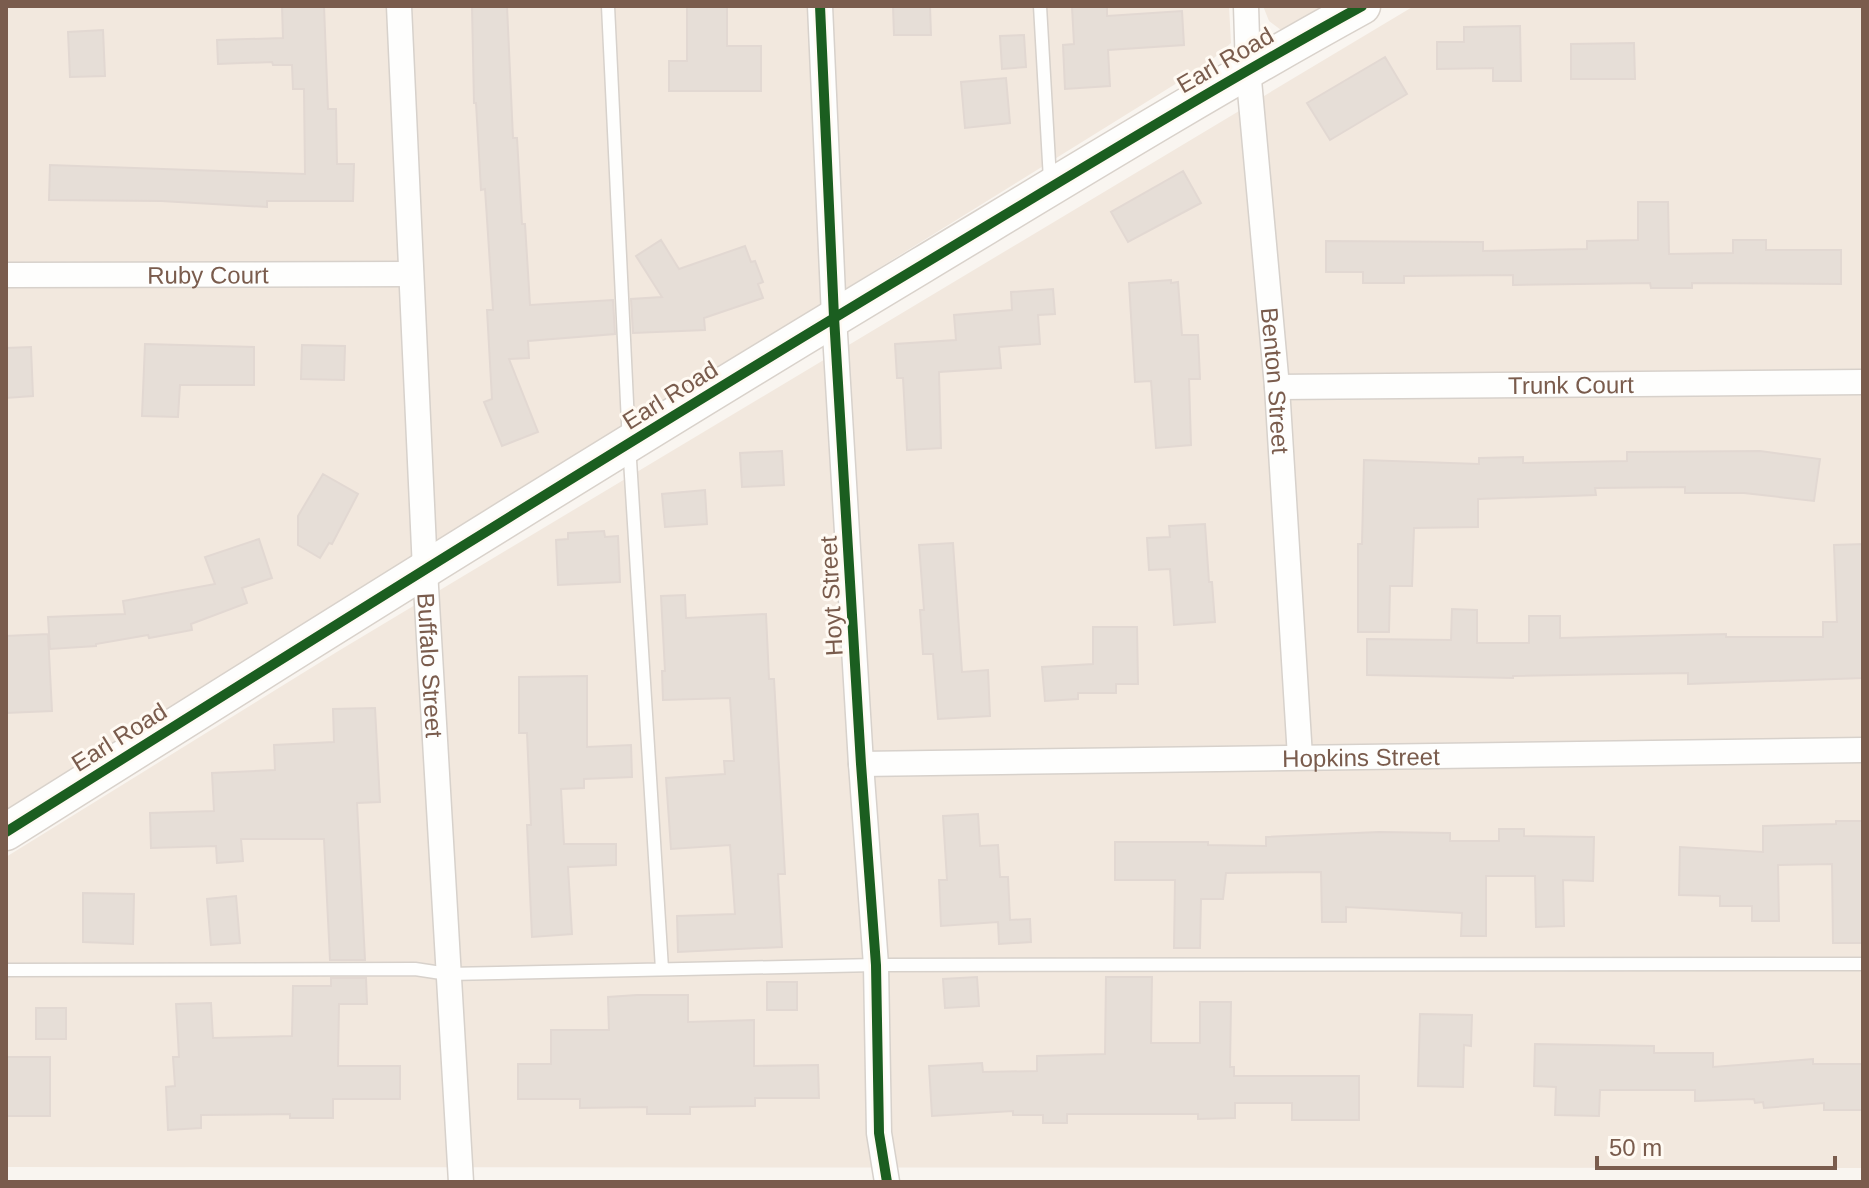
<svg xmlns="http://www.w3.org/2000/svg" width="1869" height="1188" viewBox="0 0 1869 1188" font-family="Arial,sans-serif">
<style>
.residential{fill:#f2e8de}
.building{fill:#e6ded7;stroke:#e2d8d2;stroke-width:2}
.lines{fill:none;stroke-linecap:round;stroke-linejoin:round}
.lane-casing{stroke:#d7d1cb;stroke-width:15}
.street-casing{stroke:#d7d1cb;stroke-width:27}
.secondary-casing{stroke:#d9d2cb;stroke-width:39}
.lane{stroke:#fefefd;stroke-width:12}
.street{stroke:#fefefd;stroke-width:24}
.secondary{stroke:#fefefd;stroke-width:36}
.cycleway-casing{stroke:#fffaf3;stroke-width:15}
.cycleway{stroke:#1b5e20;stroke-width:10}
.labels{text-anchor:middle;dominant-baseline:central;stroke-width:6;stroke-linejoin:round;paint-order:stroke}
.street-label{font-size:24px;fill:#7a5c4d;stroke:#fffaf3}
</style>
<rect width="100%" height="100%" fill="#f9f5f0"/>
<path class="residential" d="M6,6H1229L1231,43L1206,65L6,810Z
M1263,6H1325L1281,30L1269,21Z
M1414,6H1863V1168L6,1167V857L340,650Z"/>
<path class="building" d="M282,6H324L328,109H336L337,164H354L353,201H267V207L161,201L49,200L50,165L305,174L304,89H293L292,65H273L272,62L218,64L217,40L283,38Z
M472,6H507L513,138H517L522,224H525L530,305L613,300L615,334L528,341L529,358L509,359L538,432L502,446L484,402L492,399L487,310H493L485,189L481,190L476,103H474Z
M687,6H727V46H761V91H669V61H687Z
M893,6H930L931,35H894Z
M1107,6V16L1182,11L1184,45L1108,50L1110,86L1065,89L1063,45L1074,44L1072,7Z
M1520,26L1521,81H1493V68L1437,69V42H1464V27Z
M103,30L105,76L70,77L68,32Z
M1024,35L1026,67L1002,69L1000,36Z
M1634,43L1635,79H1571V44Z
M1385,57L1407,94L1330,140L1307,103Z
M1006,78L1010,123L965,128L961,82Z
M1183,171L1201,203L1128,242L1111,212Z
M1638,202H1668L1669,254L1733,253V240H1766V250H1841V284L1692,283V288H1651L1650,283L1513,285V275L1404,276V283H1363V272H1326V241L1483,242V251L1587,249V241L1638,240Z
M661,240L679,269L745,246L751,262L755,261L763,282L758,284L763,298L704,318L705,330L633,333L631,299L662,297L636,256Z
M1171,280V283L1178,282L1182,335H1198L1200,379H1189L1191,445L1156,448L1151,381L1135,382L1129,283Z
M1053,289L1055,314L1038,315L1040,344L999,347L1001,368L939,372L941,448L907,450L903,378H897L895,344L956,340L954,315L1012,310L1011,292Z
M145,344L254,347V385H180L178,417L142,416Z
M302,345L345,346L344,380L301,379Z
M31,347L33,396L6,398V348Z
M782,451L784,485L742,487L740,453Z
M1760,451L1820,459L1814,501L1744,493H1685V487L1595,488L1596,495L1478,499V527L1414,528L1412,586H1390L1389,632H1358V544H1362L1364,460L1479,464V458L1523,457V463L1627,461V452Z
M323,474L358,494L332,544L329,543L320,558L298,545V516Z
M705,490L707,524L665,527L662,494Z
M1205,524L1209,582H1212L1215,622L1174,625L1170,569L1149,570L1147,538L1170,537L1169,526Z
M604,531L605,537L618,536L620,582L558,585L556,540L568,539V533Z
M259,539L272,578L242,588L247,603L191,624L192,630L149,638L148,635L96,644V646L50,649L48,617L125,614L123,601L215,584L205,557Z
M953,543L962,672L988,670L990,716L938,719L933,654H923L920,610H924L919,545Z
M1863,544V678L1688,684V673L1513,676V678L1367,675V639L1451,640L1452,609L1477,610V643H1529V616H1560V638L1726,634V637H1823V622H1837L1834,545Z
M685,595L686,618L766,614L769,679H774L785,874H778L782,947L678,952L677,916L735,914L730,845L671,849L666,778L725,774L724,761H734L730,698L663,700L662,671H665L661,596Z
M1093,627H1137L1138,684H1116V693H1078V699L1045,701L1042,667L1093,664Z
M48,634L52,711L6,713V636Z
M587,676V747L631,745L632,777L584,779V788L561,789L564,844H616V865L568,867L572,934L532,937L527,825H531L527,733H519V677Z
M375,708L380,802L357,803L365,960H330L324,839H241L243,861L217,863L216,846L151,848L150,813L214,811L212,773L275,770L274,745L334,742L333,709Z
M978,814L980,846L998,845L1000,877H1008L1010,920L1030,919L1031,942L999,944L998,922L941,926L939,880H947L943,816Z
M1836,821H1863V943H1833L1832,864L1778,865L1779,921H1752V906H1720V896L1679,895L1680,847L1763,852V826L1836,824Z
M1499,829H1524V836L1594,837L1593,881L1563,880L1564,926L1536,927L1535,876H1486V936H1461L1462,913L1346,907V922H1322L1321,872L1226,873L1223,899H1201L1200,948H1174L1175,880H1115V842H1208V845L1266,846V837L1379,832L1450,833V841H1499Z
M83,893L134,894L133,944L83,942Z
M236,896L240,943L211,945L207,899Z
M977,977L979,1006L945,1008L943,979Z
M1106,977H1152L1151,1043H1200V1002H1231L1230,1067H1234V1076H1359V1120H1292V1103H1235V1118L1198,1119V1114H1067V1123H1043V1115H1013V1111L932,1116L929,1066L982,1063L983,1072L1037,1071V1056L1105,1054Z
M331,978H366L367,1004H339L338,1066H400V1099H333V1118H290V1114L201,1115V1128L168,1130L166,1087L175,1086L173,1057H179L176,1004L211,1003L213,1038L292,1036L293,986H331Z
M767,982H797V1010H767Z
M637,995H688V1022L754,1020V1066L818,1065L819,1098H755V1106L690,1107V1114H647V1107L580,1108V1099H518V1064H551V1030H609L608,997Z
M36,1008H66V1039H36Z
M1420,1014L1472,1015L1471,1046L1464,1045L1463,1087L1418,1086Z
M1535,1044L1654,1046V1053H1713V1067L1813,1059V1064H1863V1110H1824V1103L1764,1108L1763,1102L1755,1103L1754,1099L1695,1101V1090H1600L1599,1116L1555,1115L1556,1087L1534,1086Z
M6,1057H50V1116H6Z"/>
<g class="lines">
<defs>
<path id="lane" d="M608,6L629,444L662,969
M1040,6L1050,180
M6,970L415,969L448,974L876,965L1863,964"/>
<g id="street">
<path id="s1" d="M399,6L425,570L461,1182"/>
<path d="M820,6L834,317L861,764L876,965L879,1133L887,1182"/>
<path id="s2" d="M1246,6L1248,69L1277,387L1300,757"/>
<path id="s3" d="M6,275L410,274"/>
<path id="s4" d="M1277,387L1863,382"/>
<path id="s5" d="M861,764L1863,750"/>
</g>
<path id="secondary" d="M6,832C310,641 614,450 922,265C1068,177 1213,88 1362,6"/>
</defs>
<use href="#lane" class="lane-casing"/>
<use href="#street" class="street-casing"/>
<use href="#secondary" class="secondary-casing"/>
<use href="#lane" class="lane"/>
<use href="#street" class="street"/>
<use href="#secondary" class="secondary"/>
<defs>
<path id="cycleway" d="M820,6L834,317L861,764L876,965L879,1133L887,1182
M6,832C310,641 614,450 922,265C1068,177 1213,88 1362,6"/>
</defs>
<use href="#cycleway" class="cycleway-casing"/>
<use href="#cycleway" class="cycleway"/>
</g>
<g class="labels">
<g class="street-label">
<text transform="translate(1225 60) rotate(-30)">Earl Road</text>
<text stroke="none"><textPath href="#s3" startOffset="202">Ruby Court</textPath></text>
<text stroke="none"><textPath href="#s2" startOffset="376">Benton Street</textPath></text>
<text stroke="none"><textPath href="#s4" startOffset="294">Trunk Court</textPath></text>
<text transform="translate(670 395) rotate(-32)">Earl Road</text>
<text transform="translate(831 596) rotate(-93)">Hoyt Street</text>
<text stroke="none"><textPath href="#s1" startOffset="660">Buffalo Street</textPath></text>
<text transform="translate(119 737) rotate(-32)">Earl Road</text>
<text stroke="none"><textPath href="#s5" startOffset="500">Hopkins Street</textPath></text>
</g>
</g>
<rect width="1869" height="1188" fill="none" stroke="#7a5c4d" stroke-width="16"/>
<path d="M1597 1156v12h238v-12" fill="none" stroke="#7a5c4d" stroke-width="4"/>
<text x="1609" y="1156" font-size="24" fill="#7a5c4d" stroke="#fffaf3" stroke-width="6" paint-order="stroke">50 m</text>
</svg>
